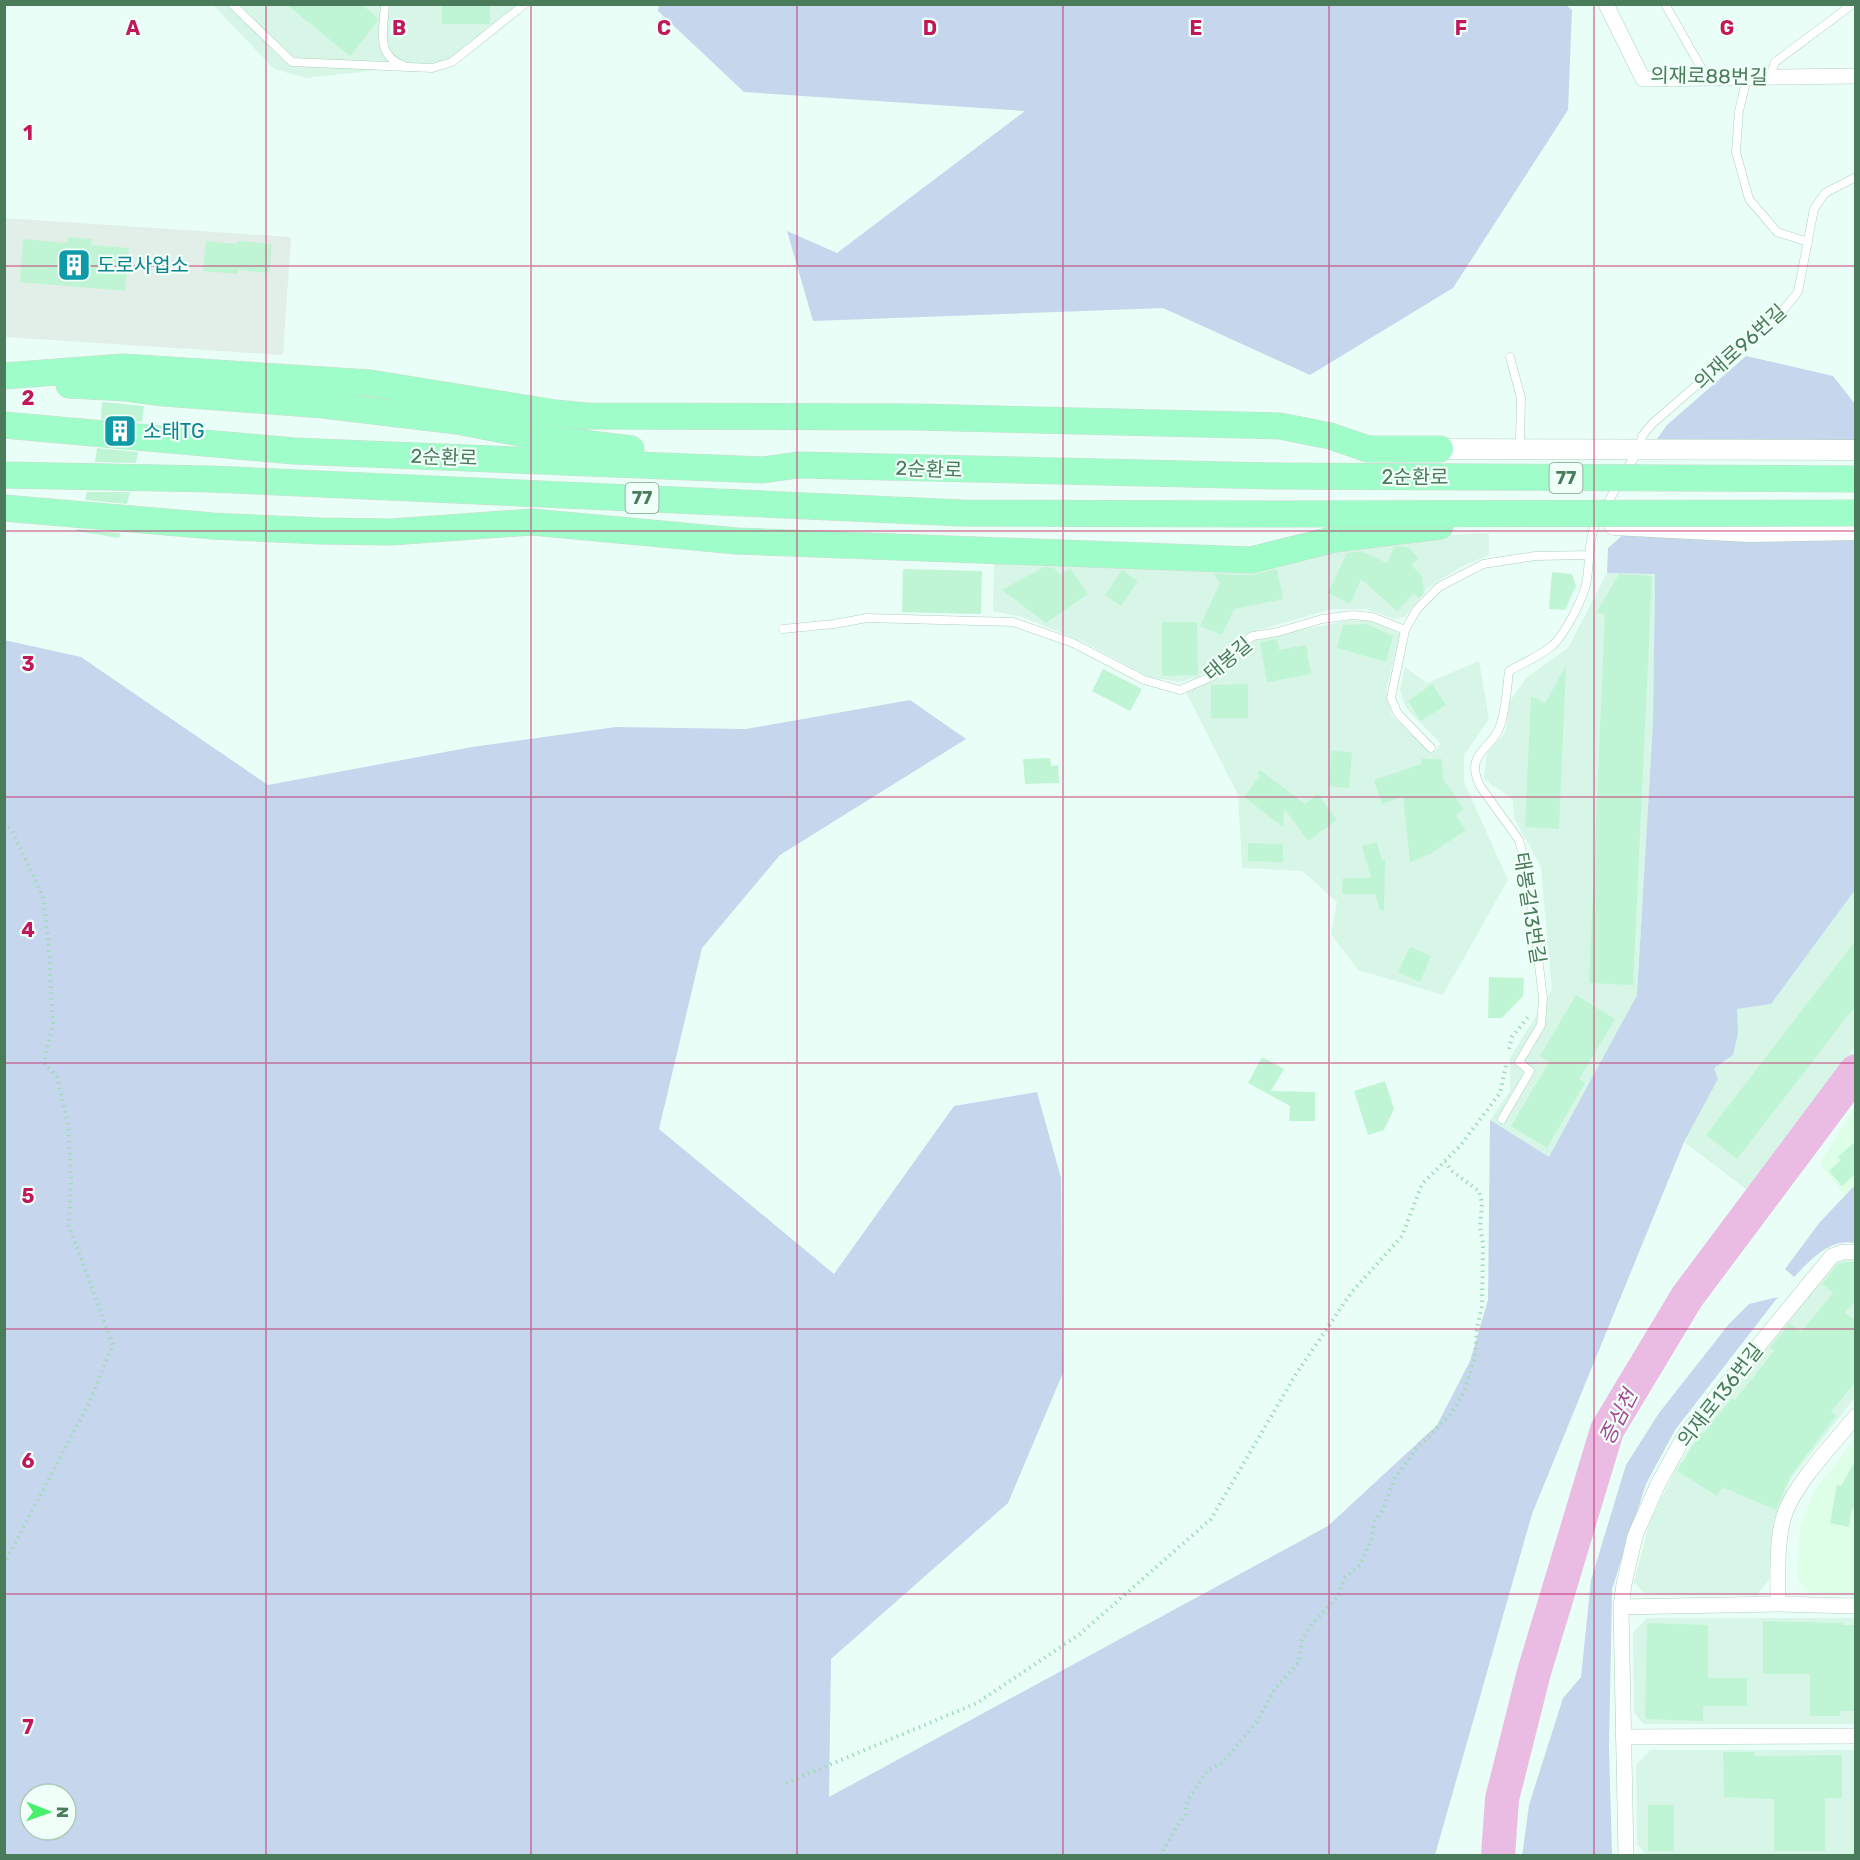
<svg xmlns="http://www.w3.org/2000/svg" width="1860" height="1860" viewBox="0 0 1860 1860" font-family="Rubik,'Noto Sans KR',sans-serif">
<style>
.residential{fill:#d7f6e8}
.commercial{fill:#ddfee7}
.industrial{fill:#e2efe8}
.green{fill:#c6d6ed;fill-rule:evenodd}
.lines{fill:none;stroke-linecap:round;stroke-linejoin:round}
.river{stroke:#eabbe3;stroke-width:34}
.building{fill:#bff5d4}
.service-casing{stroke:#add2bd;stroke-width:9}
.minor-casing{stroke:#add2bd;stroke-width:16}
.tertiary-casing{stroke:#add2bd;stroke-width:21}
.trunk-casing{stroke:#ccdad1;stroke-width:27}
.path{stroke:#a1dbb7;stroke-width:4;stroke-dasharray:1.5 4.5;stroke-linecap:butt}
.service{stroke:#fff;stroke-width:8}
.minor{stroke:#fff;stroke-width:15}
.tertiary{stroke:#fff;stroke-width:20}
.trunk{stroke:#9efdc8;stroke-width:26}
.trunk-bridge-casing{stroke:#ccdad1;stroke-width:27;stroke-linecap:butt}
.trunk-bridge{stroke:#9efdc8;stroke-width:26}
.grid{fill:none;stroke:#c2185b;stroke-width:1.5;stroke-opacity:0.55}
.labels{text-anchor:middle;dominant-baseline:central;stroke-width:4.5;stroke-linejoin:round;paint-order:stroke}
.shield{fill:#f1fff9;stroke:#7ca38a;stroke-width:1.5}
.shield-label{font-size:18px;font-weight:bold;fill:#4a7b5b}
.street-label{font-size:20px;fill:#4a7b5b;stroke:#f1fff9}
.culture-label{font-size:20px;fill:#0d838f;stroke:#f1fff9;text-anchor:start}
.water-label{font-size:21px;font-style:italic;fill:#a64a97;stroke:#f1fff9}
.grid-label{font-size:20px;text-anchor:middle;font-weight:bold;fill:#c2185b;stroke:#f1fff9;stroke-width:4.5;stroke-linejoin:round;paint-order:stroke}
</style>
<rect width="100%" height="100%" fill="#e9fef6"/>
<path class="residential" d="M213,5H525L452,62L306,78L274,69Z
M1489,533V555L1459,568L1429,587L1405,617L1394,619L1366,609H1332L1255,631L1236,641L1199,677L1179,682L1149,677L1084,642L1022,617L993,611L994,561L1248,567L1364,540Z
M1607,573L1655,574L1653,722L1637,995L1549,1158L1490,1120L1510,1091V1058L1552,990L1541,867L1514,818L1513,800L1484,779L1487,753L1505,733L1510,701L1527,677L1568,648Z
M1350,620L1371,621L1400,634L1386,691L1392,716L1432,754L1441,744L1406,708L1400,691L1405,667L1427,683L1479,661L1489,719L1464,755V782L1508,880L1443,995L1358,970L1331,934L1337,902L1302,871L1242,868L1238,795L1186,692L1220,677L1240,650L1253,640Z
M1855,890V1046L1747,1190L1684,1142L1718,1079L1709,1055L1737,1009L1771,1004Z
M1838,1258L1855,1259V1397L1791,1479L1774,1520L1771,1544L1769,1580L1757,1595L1644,1593L1634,1582L1650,1521L1677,1467L1701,1430Z
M1647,1618H1855V1724H1643L1634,1712L1633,1633Z
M1650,1750H1855V1855H1646L1637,1844L1636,1765Z"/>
<path class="commercial" d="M1855,1106V1185L1845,1195L1820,1164Z
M1855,1439V1594L1809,1593L1797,1577L1800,1528L1815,1490Z"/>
<path class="industrial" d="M4,218L291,237L283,355L5,337Z"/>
<path class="green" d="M659,4L1566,5L1572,10L1568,110L1453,288L1310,375L1163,308L813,321L787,231L837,253L1025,111L744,92L658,11Z
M1746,356L1833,376L1855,404V444L1654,443L1667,425Z
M1625,533L1855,535V890L1771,1004L1737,1009L1738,1033L1733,1055L1714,1068L1718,1079L1684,1142L1532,1514L1435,1855H5L4,640L81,657L268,785L472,747L616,727L746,729L910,700L966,739L780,855L702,948L659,1129L834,1274L954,1106L1037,1092L1061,1178L1063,1373L1008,1503L831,1659L829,1797L1328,1526L1437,1425L1470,1361L1488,1300L1490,1120L1549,1157L1637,995L1653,722L1655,574L1607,573L1608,548ZM30,1794H66V1830H30Z
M1855,1185V1243C1829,1238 1811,1260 1794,1277L1785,1269L1820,1222Z
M1778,1297L1675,1430L1646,1484L1612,1589L1609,1747L1612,1855L1522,1856L1529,1805L1563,1698L1581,1677L1591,1580L1626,1465L1659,1413L1729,1324L1749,1304Z"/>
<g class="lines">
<path class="river" d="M1498,1856L1502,1799L1534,1672L1607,1430L1687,1297L1856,1071"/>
</g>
<path class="building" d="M286,4H361L378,18V21L350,56Z
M442,4H490V24H442Z
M68,237L92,239L91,245L129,248L125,291L20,282L23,239L67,243Z
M206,241L237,244L238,241L272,244L269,273L238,270V274L203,271Z
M102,402L144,406L142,422L101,419Z
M97,448L138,452L136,463L95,462Z
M87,492H130L127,504L85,500Z
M77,529L120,533L119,538L76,531Z
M1401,546L1409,548L1418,558L1411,565L1422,576L1424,594L1419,598L1414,593L1397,611L1361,579L1350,604L1328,593L1347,553L1360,551L1387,563L1394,547Z
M1044,567L1054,568L1060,575L1070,568L1088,594L1046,623L1002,590Z
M903,569L982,571L981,614L902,612Z
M1277,569L1283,599L1234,609L1222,635L1200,626L1220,583L1214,574L1251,575Z
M1122,570L1138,581L1121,606L1105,595Z
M1552,572L1572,574L1576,586L1565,610L1549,609Z
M1619,574L1652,576L1633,985L1589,983L1605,614L1596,613Z
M1162,622H1197L1198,675L1162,676Z
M1367,624L1393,636L1386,662L1337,648L1343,625Z
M1277,639L1279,650L1306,645L1311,674L1267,682L1260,642Z
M1566,666L1559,829L1525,827L1531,696L1545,703Z
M1103,669L1142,689L1130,711L1092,691Z
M1248,684V718H1211V685Z
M1432,684L1446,705L1421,721L1408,701Z
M1331,751L1352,752L1349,788L1329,786Z
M1050,758L1051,766L1058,765L1059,783L1025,784L1023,759Z
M1421,759H1442L1443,779L1464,809L1456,815L1466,830L1430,854L1410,862L1403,796L1382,804L1374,780L1421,764Z
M1260,770L1305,804L1318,794L1337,820L1308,841L1284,808L1283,827L1244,797L1260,776L1257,773Z
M1377,842L1382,861L1385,859L1384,910H1380L1375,894H1342L1343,878H1371L1362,846Z
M1248,843L1283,844V862L1248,861Z
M1856,940V1005L1737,1159L1706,1135Z
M1410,947L1431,956L1420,982L1398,972Z
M1489,977L1524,978L1523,996L1502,1018H1488Z
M1576,995L1615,1019L1579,1079L1585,1083L1547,1148L1511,1126L1549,1062L1540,1056Z
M1262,1057L1284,1069L1271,1091L1315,1092V1121H1289L1290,1106L1248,1083Z
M1385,1081L1394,1109L1384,1130L1368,1135L1354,1091Z
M1856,1141V1177L1854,1175L1842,1186L1829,1171L1841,1160L1838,1157Z
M1845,1262H1856V1299L1845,1313L1856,1321V1381L1831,1412L1836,1416L1790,1477L1776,1510L1722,1487L1717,1496L1677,1471L1701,1433L1703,1434L1732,1398L1735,1400L1774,1351L1770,1347L1790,1323L1801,1332L1833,1293L1822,1284L1838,1264Z
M1856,1459V1509L1852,1508L1849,1527L1830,1523L1837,1485L1841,1486Z
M1763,1621L1843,1623V1625H1856V1711H1840V1716H1810V1674H1763Z
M1647,1623L1708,1625V1678H1747V1706H1703V1721L1645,1719Z
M1723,1752H1755V1756L1842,1755V1798H1825V1851H1774V1799L1724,1797Z
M1648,1805H1674V1851H1648Z"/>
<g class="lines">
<defs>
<path id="service" d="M232,4L292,62L432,68L452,62L525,4
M385,4C384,28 375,55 402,65
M1665,4L1707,78
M1747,78L1739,111L1736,152L1749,199L1777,232L1808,242
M1769,78L1775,62L1853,4
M1510,357L1521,398L1520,440
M1625,472L1639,450L1642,436L1652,424L1784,309L1798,292L1814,209L1825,193L1856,177
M1604,509L1619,483
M783,629L834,624L867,618L1013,622L1073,643L1144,680L1180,690L1213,676L1238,645L1253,636L1278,632L1322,619L1352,615L1372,617L1405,630
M1431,748L1398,714L1391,698L1405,630L1417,609L1439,587L1483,564L1535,556L1589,555
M1502,1119L1530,1071L1519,1062L1541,1025L1543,998L1528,876L1519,840L1480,786C1463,751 1495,749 1501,723C1506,707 1507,688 1509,671C1523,663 1542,655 1553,645C1566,632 1585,596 1587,579C1590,560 1588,536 1598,519"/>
<path id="minor" d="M1606,4L1643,79L1856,76
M1778,1604C1778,1577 1776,1538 1785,1513C1796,1482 1835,1442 1856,1416
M1621,1607L1778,1604L1856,1606
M1623,1737L1856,1736
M1626,1856L1621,1607L1624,1584L1635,1536L1658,1484L1685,1435L1832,1256L1843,1252H1856"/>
<path id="tertiary" d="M1440,449L1856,450
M1614,525L1749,532L1856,530"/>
<path id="trunk" d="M4,376L123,367L370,383L555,413L585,416L916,417L1280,426L1330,436L1368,449H1440
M69,385L126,388L164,393L323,405L457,421L551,439L631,449
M4,425L294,451L763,470L798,465L1276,476
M4,475L210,479L962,513L1281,514
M4,508L213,526L320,531L391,532L532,522L737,541L1251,560L1335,539L1440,526"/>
</defs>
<use href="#service" class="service-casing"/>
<use href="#minor" class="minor-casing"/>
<use href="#tertiary" class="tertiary-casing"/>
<use href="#trunk" class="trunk-casing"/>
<path class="path" d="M4,823L12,831L43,896L48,937L53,1023L44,1063L57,1077L68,1124L71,1177L69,1226L113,1345L88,1405L4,1564
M1509,1049L1512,1037L1528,1017
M786,1783L977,1703L1080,1634L1211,1519L1296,1374L1351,1293L1402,1236L1422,1184L1460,1146L1500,1093L1506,1065
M1160,1856L1179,1823L1185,1816L1187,1801L1208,1770L1222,1763L1258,1720L1275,1689L1299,1662L1302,1640L1312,1624L1338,1597L1344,1578L1360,1565L1372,1538L1375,1520L1382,1511L1395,1478L1417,1448L1451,1414L1464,1392L1475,1357L1477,1328L1482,1306L1483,1243L1480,1227L1482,1203L1479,1191L1453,1172L1445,1162"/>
<use href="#service" class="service"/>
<use href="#minor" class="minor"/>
<use href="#tertiary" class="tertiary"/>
<use href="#trunk" class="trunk"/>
<defs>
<path id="trunk-bridge" d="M1276,476L1856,479
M1281,514L1856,513"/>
</defs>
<use href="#trunk-bridge" class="trunk-bridge-casing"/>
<use href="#trunk-bridge" class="trunk-bridge"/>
</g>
<path class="grid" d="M266,4V1856M531,4V1856M797,4V1856M1063,4V1856M1329,4V1856M1594,4V1856M4,266H1856M4,531H1856M4,797H1856M4,1063H1856M4,1329H1856M4,1594H1856"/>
<defs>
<symbol id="building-square" viewBox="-11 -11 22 22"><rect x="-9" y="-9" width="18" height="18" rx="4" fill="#0f9aa8" stroke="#f1fff9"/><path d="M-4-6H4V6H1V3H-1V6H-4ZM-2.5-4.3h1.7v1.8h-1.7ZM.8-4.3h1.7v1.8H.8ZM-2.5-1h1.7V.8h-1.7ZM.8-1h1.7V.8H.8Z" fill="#fff"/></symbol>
</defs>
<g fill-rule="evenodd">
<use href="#building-square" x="55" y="246" width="38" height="38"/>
<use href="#building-square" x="101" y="412" width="38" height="38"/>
</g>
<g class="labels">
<g class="shield">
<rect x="1549.5" y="463" width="33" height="30" rx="4.5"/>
<rect x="625.5" y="483" width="33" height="30" rx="4.5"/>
</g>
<g class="shield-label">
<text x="1566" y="478">77</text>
<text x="642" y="498">77</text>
</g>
<g class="street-label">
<text transform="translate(1709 76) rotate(1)">의재로88번길</text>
<text transform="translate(1740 347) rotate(-42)">의재로96번길</text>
<text transform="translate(444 457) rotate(2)">2순환로</text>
<text transform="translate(929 469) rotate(2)">2순환로</text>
<text x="1415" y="477">2순환로</text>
<text transform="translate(1228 659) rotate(-40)">태봉길</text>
<text transform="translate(1530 908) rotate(81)">태봉길13번길</text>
<text transform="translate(1720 1395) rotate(-52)">의재로136번길</text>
</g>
<g class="culture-label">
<text x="97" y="265">도로사업소</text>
<text x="143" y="431">소태TG</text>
</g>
<g class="water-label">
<text transform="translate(1618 1417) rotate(-63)">증심천</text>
</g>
</g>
<g class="grid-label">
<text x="133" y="35">A</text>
<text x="399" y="35">B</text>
<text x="664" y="35">C</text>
<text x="930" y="35">D</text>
<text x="1196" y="35">E</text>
<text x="1461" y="35">F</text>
<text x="1727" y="35">G</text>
<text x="28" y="140">1</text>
<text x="28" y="405">2</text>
<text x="28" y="671">3</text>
<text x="28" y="937">4</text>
<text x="28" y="1203">5</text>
<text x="28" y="1468">6</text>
<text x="28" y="1734">7</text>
</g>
<rect width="1860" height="1860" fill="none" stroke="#4a7b5b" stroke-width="12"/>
<g transform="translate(48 1812) rotate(91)"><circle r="28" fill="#f1fff9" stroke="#aecaba" stroke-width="1.5"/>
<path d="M0-4.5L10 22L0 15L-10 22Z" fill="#47ef6c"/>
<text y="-9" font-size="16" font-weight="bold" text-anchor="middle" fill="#4a7b5b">N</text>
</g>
</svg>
